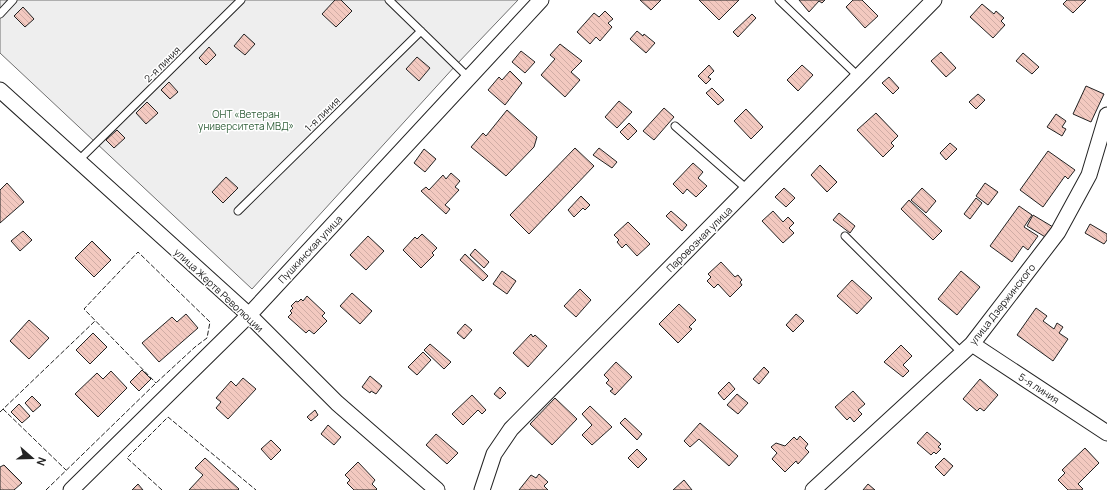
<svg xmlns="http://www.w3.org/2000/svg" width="1107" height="490" viewBox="0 0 1107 490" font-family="Manrope,sans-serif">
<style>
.garden{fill:#eee;stroke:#6f6f6f}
.building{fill:url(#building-back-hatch);stroke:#222}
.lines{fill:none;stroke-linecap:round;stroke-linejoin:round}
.service-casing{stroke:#222;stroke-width:9}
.minor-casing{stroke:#222;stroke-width:17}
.service{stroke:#fff;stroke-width:7}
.minor{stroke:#fff;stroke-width:15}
.fence{stroke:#222;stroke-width:1;stroke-dasharray:5 2;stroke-linecap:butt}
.labels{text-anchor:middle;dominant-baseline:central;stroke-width:3;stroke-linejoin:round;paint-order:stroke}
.street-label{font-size:10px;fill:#222;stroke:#fff}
.park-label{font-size:10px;fill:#2f5e38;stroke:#fff}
</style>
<defs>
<pattern id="building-back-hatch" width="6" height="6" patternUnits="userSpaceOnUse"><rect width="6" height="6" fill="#f3c9c0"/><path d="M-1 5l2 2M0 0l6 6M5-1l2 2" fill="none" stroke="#d0aca5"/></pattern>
</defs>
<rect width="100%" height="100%" fill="#fff"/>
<path class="garden" d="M0,0H518L456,65L252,289L0,53Z"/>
<path class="building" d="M335,0H341L352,11L336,27L322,14Z
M640,0H661L651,10Z
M699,0H739L719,20Z
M799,0H825L822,3L819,1L809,12Z
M853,0H862L878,16L865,28L846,7Z
M1067,0H1086L1073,13L1063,4Z
M982,4L994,14L996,11L1004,18L1001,21L1005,25L993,38L970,17Z
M23,7L34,19L25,27L14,16Z
M605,11L613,19L608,23L612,27L600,41L596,37L590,44L577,32L594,13L599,17Z
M752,14L756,18L738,37L733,32Z
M637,31L643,36L644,34L655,43L646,53L630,39Z
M244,34L255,44L245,55L234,46Z
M560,44L582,61L571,72L580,80L565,97L541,75L555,59L550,55Z
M209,47L216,55L206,65L199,58Z
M521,51L535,62L525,73L512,62Z
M941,52L956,68L946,77L931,61Z
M1023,53L1039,67L1032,74L1016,61Z
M417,57L430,68L419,81L406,69Z
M709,65L714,71L708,77L711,79L706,84L698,76Z
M802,65L813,75L798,91L787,80Z
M510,71L522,83L505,105L488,90L499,77L502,80Z
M889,77L899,88L893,94L882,83Z
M169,82L178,92L170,99L161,90Z
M1086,86L1104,94L1091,122L1073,114Z
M712,88L724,100L718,105L706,93Z
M978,94L985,100L976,109L969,102Z
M619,101L632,112L617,128L605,117Z
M147,102L158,113L146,124L136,113Z
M664,108L674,117L654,140L643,131Z
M746,109L763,127L751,139L734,121Z
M507,110L537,137L534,147L506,176L471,147L483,133L486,136Z
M876,113L898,136L891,143L894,146L883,157L857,130Z
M1056,114L1066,121L1062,127L1066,129L1062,136L1047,127Z
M629,123L637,131L628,140L620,132Z
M117,130L125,138L114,148L106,140Z
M950,143L957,149L946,160L940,153Z
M575,148L594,166L529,234L510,215Z
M599,148L617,162L612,168L593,155Z
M424,149L436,159L425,172L414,163Z
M1048,151L1075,170L1068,179L1065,176L1043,207L1020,190Z
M693,163L703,172L698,178L707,186L696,197L687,189L683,194L673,184Z
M820,165L837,182L827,192L811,175Z
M451,173L460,181L455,187L459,190L445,205L450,209L446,214L421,191L426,187L429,190L443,175L446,179Z
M226,177L238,188L223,203L212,192Z
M7,183L24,202L0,223V190Z
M985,183L998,192L988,205L976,196Z
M784,188L795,198L786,207L775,197Z
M922,188L936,201L926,213L911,200Z
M581,196L590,205L585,210L583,208L574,217L568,210Z
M976,198L982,203L970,219L964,214Z
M909,200L942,231L933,240L901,209Z
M1019,206L1032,215L1024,227L1038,236L1028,250L1023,246L1012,262L990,246Z
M671,211L687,225L682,231L666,216Z
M773,211L783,222L788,217L794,223L789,228L794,233L783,243L762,221Z
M839,213L855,226L850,233L833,220Z
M1033,215L1053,227L1047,238L1027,226Z
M628,222L650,244L637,256L626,244L622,248L617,242L619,240L614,235Z
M1090,224L1107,234V240L1104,244L1085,233Z
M23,231L32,240L20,251L11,241Z
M422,234L437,248L432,253L434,255L421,268L403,250L415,237L417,239Z
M368,236L384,251L366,270L350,255Z
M92,241L111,260L94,277L75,258Z
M475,249L489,262L484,268L470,255Z
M465,254L488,276L483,281L460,260Z
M721,262L735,277L738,275L742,280L740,282L742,285L730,297L718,284L714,288L707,281L711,277L708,274Z
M502,271L516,281L507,294L493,284Z
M961,271L980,287L957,315L938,299Z
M852,280L872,298L857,314L837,296Z
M580,289L591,300L576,317L564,306Z
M352,293L372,311L360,324L340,306Z
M307,296L325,313L322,316L327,321L314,334L309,330L306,333L288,317L292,313L290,311L293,308L291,306L296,301L298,302L301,299L303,301Z
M679,304L696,320L689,327L692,329L678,343L659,324Z
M1036,308L1047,316L1043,321L1054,329L1057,323L1063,327L1059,333L1068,339L1053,361L1017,335Z
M186,314L198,328L159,362L142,343L172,317L177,322Z
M796,314L804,321L793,332L786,325Z
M29,320L49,338L29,359L10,341Z
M465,324L472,330L464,339L457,333Z
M93,333L107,347L90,364L76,350Z
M531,334L533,337L535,335L547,346L528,367L513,353Z
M430,344L451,362L444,369L424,350Z
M901,345L912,356L903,365L909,371L903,377L884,362Z
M423,352L431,360L417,375L408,367Z
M616,362L632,377L615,395L610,391L613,389L606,383L609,380L604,375Z
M764,367L769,372L759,384L753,379Z
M142,370L151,379L139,391L130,382Z
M111,371L127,388L98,417L75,394L97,373L103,379Z
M370,376L382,386L376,394L371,391L370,393L362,387Z
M243,378L256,389L228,419L216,408L221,402L216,398L231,381L236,386Z
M980,379L998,395L984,411L980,408L977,411L963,399Z
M729,382L735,389L724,400L718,393Z
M500,387L506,393L500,399L494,394Z
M853,391L865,404L858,410L862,414L854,422L850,417L847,420L835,407Z
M737,394L748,403L738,414L727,405Z
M472,395L486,410L482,414L478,410L463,425L452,414Z
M32,396L41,405L33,412L25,403Z
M555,398L577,419L552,445L530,424Z
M19,404L30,416L22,423L11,412Z
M590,406L612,427L592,445L582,435L592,425L582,414Z
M315,410L318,415L311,421L307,417Z
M625,418L642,434L637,440L620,423Z
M700,423L738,456L729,466L699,439L690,447L684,441Z
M328,425L341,437L334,445L321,434Z
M927,432L941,444L938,447L941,449L936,454L934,452L931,455L917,443Z
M436,434L458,453L447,464L426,445Z
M800,436L808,444L805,448L809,452L798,464L796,461L785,472L772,459L777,453L771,447L776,443L785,446L794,437L797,440Z
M271,440L281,450L271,460L261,449Z
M1085,448L1099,463L1078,484L1083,489L1081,490H1068L1058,480L1065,473L1062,470Z
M637,449L647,459L638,468L628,458Z
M205,458L239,489L238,490H189L203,475L195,468Z
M944,458L953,466L944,476L935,467Z
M358,462L375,480L372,484L377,489L376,490H354L347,483L350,480L345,475Z
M4,465L22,483L14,490H0V467Z
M539,474L548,482L544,486L548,490H519L531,475L536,478Z
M684,480L692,490H673Z
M138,484L143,490H132Z
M868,484L875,490H863Z"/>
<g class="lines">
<defs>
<path id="service" d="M389,0L469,78
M779,0L859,77
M0,14L13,0
M675,126L748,190
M78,161L241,0
M238,211L421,31
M845,236L962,353"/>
<path id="minor" d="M0,90L249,315L337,403L437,490
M972,344L1107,433
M71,490L249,315L541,0
M482,490L494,454L511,429L934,0
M813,490L972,344L1058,232L1089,175L1107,115"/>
</defs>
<use href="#service" class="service-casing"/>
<use href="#minor" class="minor-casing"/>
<use href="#service" class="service"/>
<use href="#minor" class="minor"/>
<path class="fence" d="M3,409L66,470
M0,412L95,321
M46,490L156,383L195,347L207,338L210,322L138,252L84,309L156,383
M162,490L127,458L168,417L256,490"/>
</g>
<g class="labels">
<g class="street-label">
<text transform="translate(162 64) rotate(-45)">2-я линия</text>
<text transform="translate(322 114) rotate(-44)">1-я линия</text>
<text transform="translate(699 239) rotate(-45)">Паровозная улица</text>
<text transform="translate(310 249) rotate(-47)">Пушкинская улица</text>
<text transform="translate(219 290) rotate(43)">улица Жертв Революции</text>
<text transform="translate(1002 304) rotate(-52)">улица Дзержинского</text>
<text transform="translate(1039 388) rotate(33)">5-я линия</text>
</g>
<g class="park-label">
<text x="246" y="114">ОНТ «Ветеран<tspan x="246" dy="12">университета МВД»</tspan></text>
</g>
</g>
<g transform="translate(32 458) rotate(110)" stroke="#ffffff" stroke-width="3" paint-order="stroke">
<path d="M0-3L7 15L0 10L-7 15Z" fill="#222222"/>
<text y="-6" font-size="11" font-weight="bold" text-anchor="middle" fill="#222222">N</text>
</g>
</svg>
